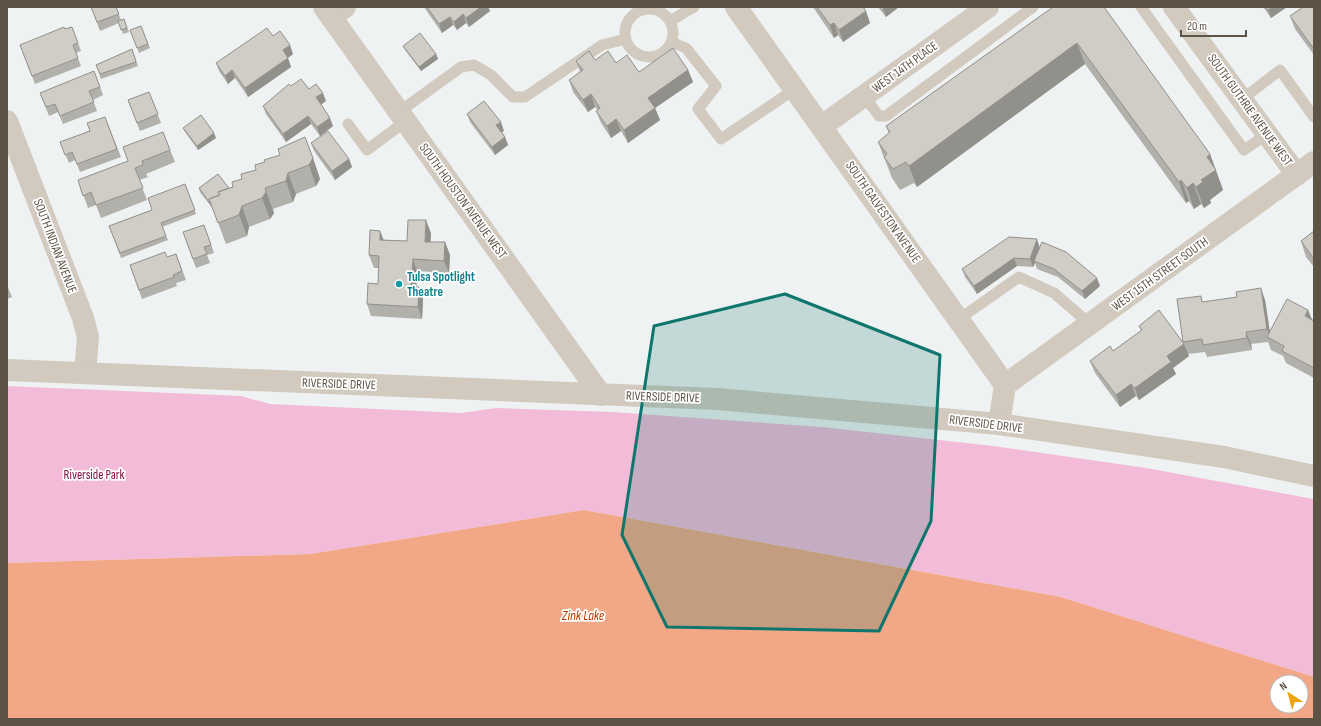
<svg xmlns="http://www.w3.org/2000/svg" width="1321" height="726" viewBox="0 0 1321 726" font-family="'Sofia Sans Condensed',sans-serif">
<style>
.green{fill:#f2bbd7}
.water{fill:#f2a786;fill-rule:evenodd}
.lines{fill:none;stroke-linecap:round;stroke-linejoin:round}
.service{stroke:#d2cabf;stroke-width:11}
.minor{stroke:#d2cabf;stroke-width:22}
.tertiary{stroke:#d2cabf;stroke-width:22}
.wall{fill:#b2b0aa}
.shaded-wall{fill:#91908b}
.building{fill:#cfcdc6;stroke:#91908b}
.marked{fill:#0f766e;fill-opacity:0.2;stroke:#0f766e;stroke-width:3;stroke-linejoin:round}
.culture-dot{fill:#0f9aa8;stroke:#fff;stroke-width:1.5}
.labels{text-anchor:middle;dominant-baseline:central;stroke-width:3.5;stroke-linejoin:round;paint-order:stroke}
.street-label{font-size:13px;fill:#5e5446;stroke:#fff}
.culture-label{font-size:13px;font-weight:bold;fill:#0d838f;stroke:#fff;text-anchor:start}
.park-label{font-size:13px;fill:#851140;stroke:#fff}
.water-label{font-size:14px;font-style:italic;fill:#b43a03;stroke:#fff}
</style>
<rect width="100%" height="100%" fill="#eff2f2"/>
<path class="green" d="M7,386L241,396L270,404L461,413L496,408L612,412L822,427L993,446L1146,468L1314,499V677L1061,597L584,510L310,554L7,563Z"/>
<path class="water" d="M584,510L1061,597L1314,677V719H7V563L310,554ZM1277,682H1301V706H1277Z"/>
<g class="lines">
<path class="service" d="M1141,7L1244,150L1267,134
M625 33a24 24 0 1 1 48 0a24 24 0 1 1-48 0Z
M670,21L694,7
M671,42L686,48L716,86L698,109L721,139L795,89
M864,96L879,116H886L1033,7
M1241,100L1280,70L1314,117
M399,112L461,67L474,65L491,75L513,97H525L602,45L626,39
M348,124L367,150L406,121
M959,319L1019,277L1054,293L1090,324"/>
<path class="minor" d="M736,7L1005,385L999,424
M1174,7L1297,175
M331,17L345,7
M7,121L83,318L88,337L85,373
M822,126L988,7
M1005,385L1314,162"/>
<path class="tertiary" d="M324,7L601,395
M7,370L717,399L999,424L1224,457L1314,476"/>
</g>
<path class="wall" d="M91,7H116L121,20L124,19L129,32L123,34L119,23L100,31Z
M424,7H488L490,11L469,27L466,23L457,30L453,25L442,33Z
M813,7H863L870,23L843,42L838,35L834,38Z
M878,7H899L886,17Z
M1053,7L1210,154L1223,190L1210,200L1211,203L1204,208L1201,204L1194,209L1189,201L1186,203L1085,64L917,187L914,183L900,190L892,178L878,142L889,134L886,126Z
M1263,7H1287L1271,18Z
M1314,7V55L1295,29L1290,16Z
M141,26L150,48L139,53L130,30Z
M72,27L81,51L76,53L81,66L35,84L20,45Z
M273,36L293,54L288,58L291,67L248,97L235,78L228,84L219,71L216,63Z
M403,46L436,54L438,59L421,71L405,50Z
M132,49L138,66L101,79L96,65Z
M595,60L616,63L639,72L688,70L693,82L655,108L660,120L628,143L621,131L611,138L601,123L596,111L598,110L595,107L588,112L573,92L569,80L580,72L576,61Z
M100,87L103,95L93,100L97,111L63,124L58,112L49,116L40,93Z
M309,89L326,101L321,104L333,126L320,136L311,124L286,142L266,114L263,106Z
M149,92L161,123L140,131L128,100Z
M467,114L504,131L501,132L505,137L508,145L495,155L470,122Z
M105,117L121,157L80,172L75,160L69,163L60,142L90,131Z
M183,128L216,138L198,150L185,132Z
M163,132L175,162L146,174L148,177L139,180L147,200L101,218L96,205L88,208L78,180L128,161Z
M311,143L349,159L352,167L335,180L314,151Z
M313,158L320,179L316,186L296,194L293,202L273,209L274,213L270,219L249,227L247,236L226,244L213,209L200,192L199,188H229Z
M185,184L196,214L162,227L168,240L121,258L109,226L152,210Z
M204,225L214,253L207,255L210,263L196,268L183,232Z
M1314,231V267L1306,257L1301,241Z
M431,233L430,242H445L450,255L449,273L417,271L416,286L423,299L422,319L371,316L367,304L378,284V268H374L369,255L384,240L407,241Z
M1040,247L1100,286L1085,299L1058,277L1037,269L1035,263L1033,267L1017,266L977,294L965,277L962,269Z
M176,254L186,280L176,283L177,286L142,299L130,265L167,257Z
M7,285L12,297L7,299Z
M1265,300L1270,332L1308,310L1312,319L1314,321V378L1286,363L1283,356L1271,350L1268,342L1251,344L1252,350L1207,357L1205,352L1188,354L1189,356L1173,368L1176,374L1139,400L1136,396L1120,407L1095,373L1090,361L1113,351L1141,331L1139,326L1183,342L1203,302Z"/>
<path class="shaded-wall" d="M481,7H488L490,11L469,27L466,18Z
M885,7H899L886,17L883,9Z
M1272,7H1287L1271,18L1268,10Z
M866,11L870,23L843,42L839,30Z
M463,14L466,23L457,30L454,22Z
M450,17L453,25L442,33L439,24Z
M834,23L838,35L834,38L830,25Z
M1077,43L1085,64L917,187L909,166Z
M290,45L293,54L286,59L283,50Z
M436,54L438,59L421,71L419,67Z
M288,58L291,67L248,97L245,88Z
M232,70L235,78L228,84L225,76Z
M688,70L693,82L652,110L648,98Z
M323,93L326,101L319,106L316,97Z
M591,94L595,107L588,112L583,100Z
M655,108L660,120L628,143L624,130Z
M308,116L311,124L286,142L283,134Z
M330,118L333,126L320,136L317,127Z
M616,119L621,131L611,138L607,126Z
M501,122L504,131L499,134L496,125Z
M214,133L216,138L198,150L197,146Z
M505,137L508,145L495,155L492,147Z
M1210,154L1223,190L1210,200L1211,203L1204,208L1196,187L1201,180L1207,157Z
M313,158L320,179L316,186L309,165Z
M349,159L352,167L335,180L332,171Z
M288,173L296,194L293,202L286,181Z
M1181,180L1189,201L1186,203L1179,182Z
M1193,183L1201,204L1194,209L1187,188Z
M265,188L274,213L270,219L262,198Z
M242,206L249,227L247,236L239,215Z
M426,220L431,233L430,254L425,242Z
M380,231L385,243L380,240Z
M1037,239L1040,248L1034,261L1035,263L1033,267L1030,259Z
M445,242L450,255L449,273L444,261Z
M1014,258L1017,266L977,294L974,286Z
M413,259L417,271L416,298L411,286Z
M1097,278L1100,286L1085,299L1082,291Z
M419,287L423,299L422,319L418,307Z
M1261,288L1265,300L1271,340L1267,329Z
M1308,310L1313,323L1305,316Z
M1246,332L1251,344L1252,350L1247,338Z
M1184,344L1189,356L1173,368L1176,374L1139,400L1135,388L1167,356Z
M1131,384L1136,396L1120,407L1116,395Z"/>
<path class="building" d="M91,7H116L119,14L97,22Z
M427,7H481L466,18L463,14L454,22L450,17L439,24Z
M817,7H863L866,11L839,30L834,23L830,25Z
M1053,7H1104L1210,154L1207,157L1216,170L1201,180L1203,182L1196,187L1193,183L1187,188L1181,180L1179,182L1077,43L909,166L906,162L893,169L884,157L887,154L878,142L890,132L886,126Z
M1266,7H1272L1268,10Z
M1303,7H1314V49L1290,16Z
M124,19L127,28L121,30L118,21Z
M141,26L148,44L137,48L130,30Z
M64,27L65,29L72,27L78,43L73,45L78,58L32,76L20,45Z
M267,28L273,36L280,31L290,45L283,50L288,58L245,88L232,70L225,76L216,63Z
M420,33L436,54L419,67L403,46Z
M673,48L688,70L648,98L655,108L624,130L616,119L607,126L596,111L600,108L591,94L583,100L569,80L583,70L576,61L589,51L595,60L608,51L616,63L627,55L639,72Z
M132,49L136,62L100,74L96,65Z
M94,71L100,87L89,91L94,102L60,116L55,104L46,107L40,93Z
M301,79L309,89L316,84L323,93L316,97L330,118L317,127L308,116L283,134L263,106L289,84L291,86Z
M149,92L158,114L137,123L128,100Z
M484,101L501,122L496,125L505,137L492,147L467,114Z
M201,115L214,133L197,146L183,128Z
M105,117L117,149L77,164L72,152L65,155L60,142L90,131L87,123Z
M328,131L349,159L332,171L311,143Z
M163,132L170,150L142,161L143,165L135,168L143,188L96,205L91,192L83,196L78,180L128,161L123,147Z
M305,137L313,158L309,165L288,173L286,181L265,188L266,192L262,198L242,206L239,215L218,223L209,199L220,195L218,192L233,187L232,182L242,179L241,174L256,170L255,165L265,162L264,160L280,155L278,149Z
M218,174L229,188L218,192L220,195L209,199L211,205L199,188Z
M185,184L195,210L161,223L166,236L120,253L109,226L152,210L148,198Z
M408,220H426L425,242H445L444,261L413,259L411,286L419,287L418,307L367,304L368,283L378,284L379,256L369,255L370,230L380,231V240L407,241Z
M204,225L211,245L204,247L207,254L193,259L183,232Z
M1314,231V259L1301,241Z
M1009,237L1037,239L1030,259L1014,258L974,286L962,269Z
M1042,242L1066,252L1097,278L1082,291L1054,269L1034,261Z
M165,252L167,257L176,254L182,271L173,275L174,277L139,290L130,265Z
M1261,288L1267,329L1246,332L1247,338L1203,345L1202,339L1183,342L1177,299L1201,296L1202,302L1237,297L1236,292Z
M1287,299L1308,310L1305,316L1314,321V368L1282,351L1284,346L1267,337Z
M1159,310L1184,344L1167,356L1171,362L1135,388L1131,384L1116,395L1090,361L1110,346L1113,351L1142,330L1139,326Z"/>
<path class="marked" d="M785,294L940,355L931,521L879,631L667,627L622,535L654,326Z"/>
<circle class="culture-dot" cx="399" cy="284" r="4"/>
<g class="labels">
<g class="street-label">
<text transform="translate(905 67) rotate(-36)">WEST 14TH PLACE</text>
<text transform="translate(1250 110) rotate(54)">SOUTH GUTHRIE AVENUE WEST</text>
<text transform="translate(463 201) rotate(54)">SOUTH HOUSTON AVENUE WEST</text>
<text transform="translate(883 212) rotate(55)">SOUTH GALVESTON AVENUE</text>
<text transform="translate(55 246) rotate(69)">SOUTH INDIAN AVENUE</text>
<text transform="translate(1160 274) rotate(-36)">WEST 15TH STREET SOUTH</text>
<text transform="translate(339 384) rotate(2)">RIVERSIDE DRIVE</text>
<text transform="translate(663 397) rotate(2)">RIVERSIDE DRIVE</text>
<text transform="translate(986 424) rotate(7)">RIVERSIDE DRIVE</text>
</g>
<g class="culture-label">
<text x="407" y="277">Tulsa Spotlight<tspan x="407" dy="15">Theatre</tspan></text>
</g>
<g class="park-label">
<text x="94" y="475">Riverside Park</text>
</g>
<g class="water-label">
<text x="583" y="615">Zink Lake</text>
</g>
</g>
<rect width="1321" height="726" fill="none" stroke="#5e5446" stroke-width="16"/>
<g transform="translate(1289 694) rotate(324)"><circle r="19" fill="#ffffff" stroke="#bfbbb5"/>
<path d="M0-3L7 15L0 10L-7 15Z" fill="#eea20e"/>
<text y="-6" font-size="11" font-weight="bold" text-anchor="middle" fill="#5e5446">N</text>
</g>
<path d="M1181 30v6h65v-6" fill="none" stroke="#5e5446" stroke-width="2"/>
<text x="1187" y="30" font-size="12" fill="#5e5446" stroke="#ffffff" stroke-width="3" paint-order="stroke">20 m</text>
</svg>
